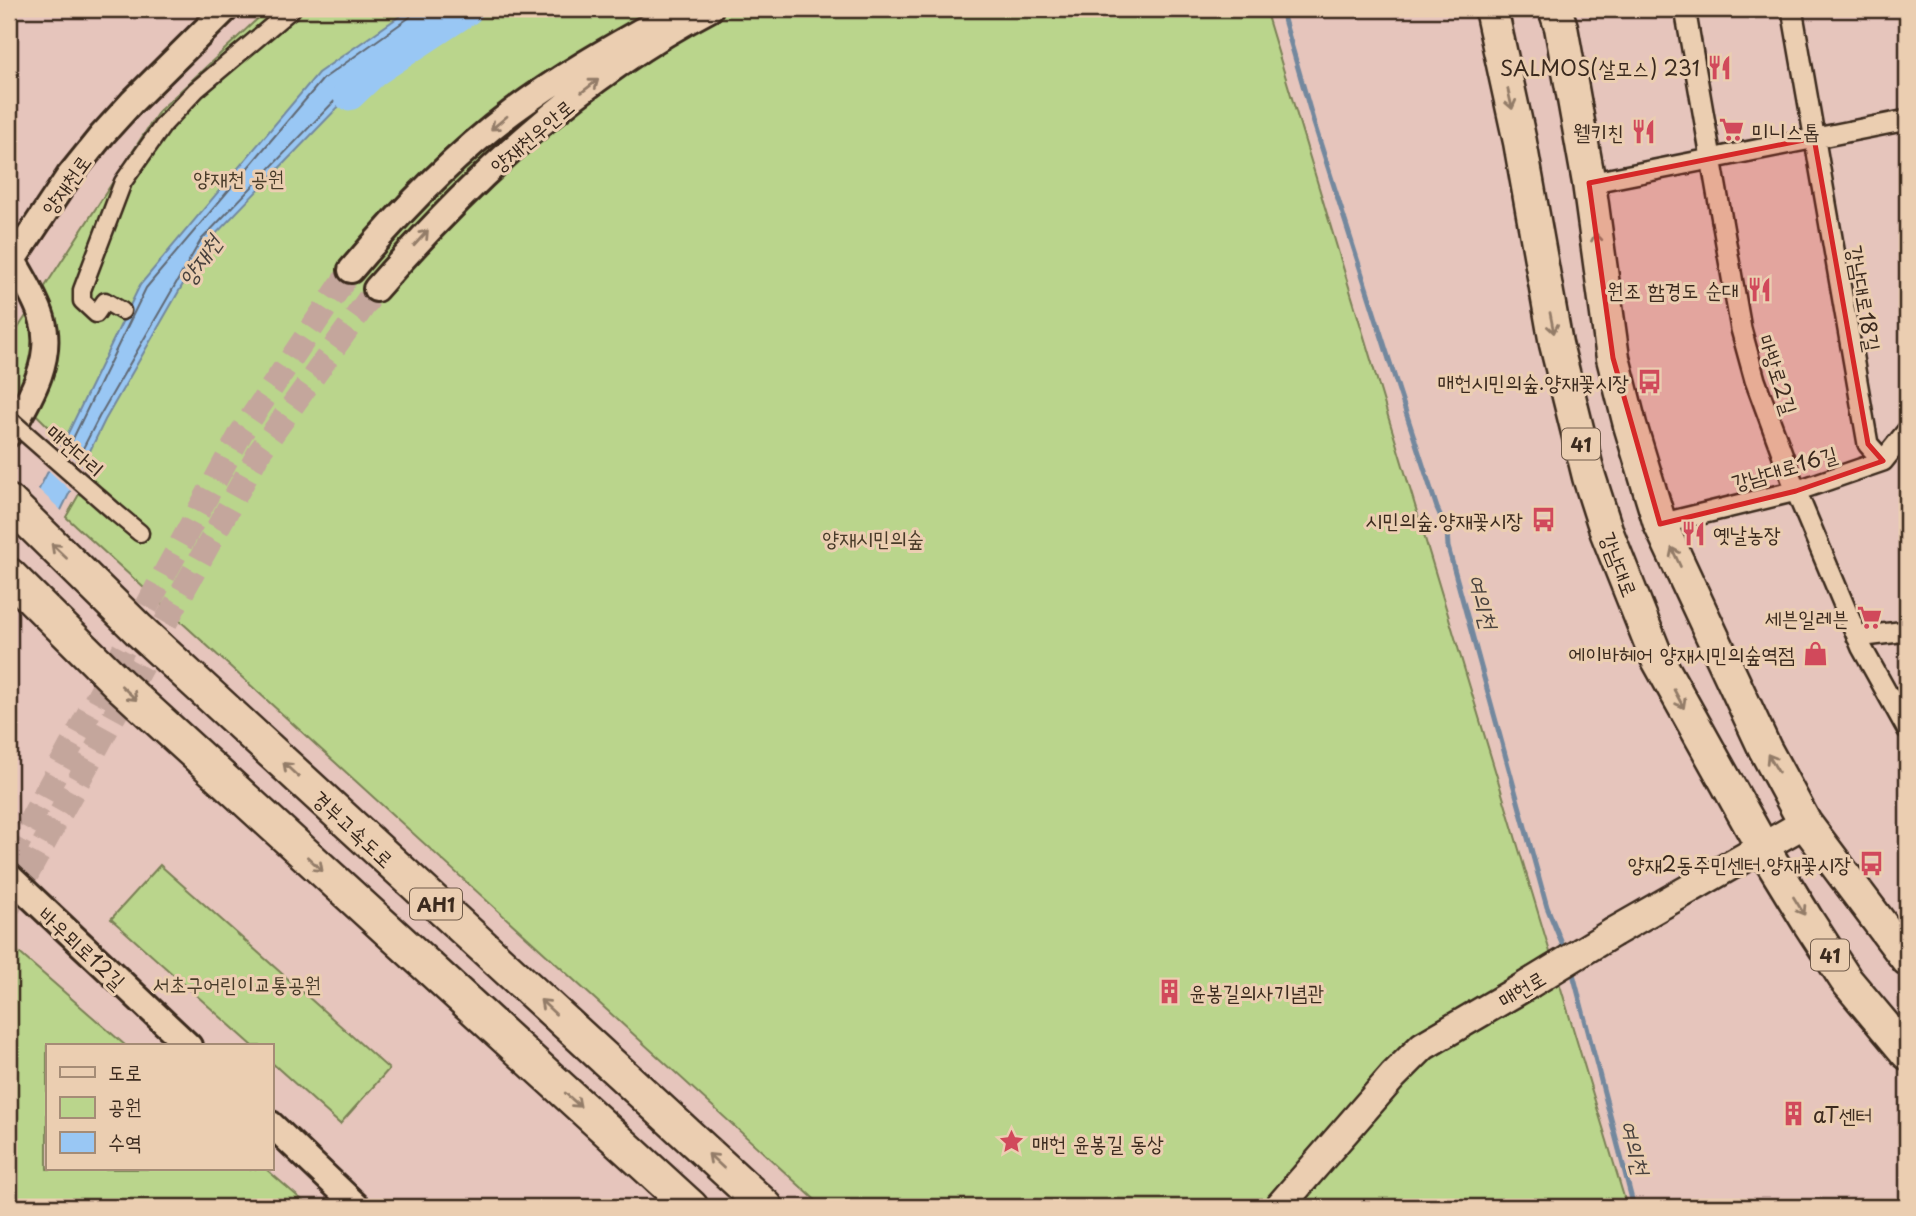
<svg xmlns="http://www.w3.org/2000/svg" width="1916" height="1216" viewBox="0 0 1916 1216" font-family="'Playpen Sans','Poor Story',sans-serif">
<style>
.green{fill:#bad58c;stroke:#7a8055;stroke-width:2}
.water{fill:#99c7f4;stroke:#73889e;stroke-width:2}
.pier{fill:#e6c5bc}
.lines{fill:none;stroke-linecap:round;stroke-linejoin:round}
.shore{stroke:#616974;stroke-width:2}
.stream{stroke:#73889e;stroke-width:5}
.river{stroke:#99c7f4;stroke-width:33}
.tertiary-tunnel{stroke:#c4a69c;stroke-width:24;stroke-dasharray:24 12;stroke-linecap:butt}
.pedestrian-casing{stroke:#3b2a1e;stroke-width:21}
.minor-casing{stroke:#3b2a1e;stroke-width:24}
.tertiary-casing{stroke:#3b2a1e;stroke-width:30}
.secondary-casing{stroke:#3b2a1e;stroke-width:33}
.primary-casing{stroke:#3b2a1e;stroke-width:37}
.trunk-casing{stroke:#3b2a1e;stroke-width:38}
.pedestrian{stroke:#ebceb1;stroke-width:16}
.minor{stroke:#ebceb1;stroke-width:19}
.tertiary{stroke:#ebceb1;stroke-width:24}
.secondary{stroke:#ebceb1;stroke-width:28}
.primary{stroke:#ebceb1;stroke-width:32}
.trunk{stroke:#ebceb1;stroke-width:33}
.pedestrian-bridge-casing{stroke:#3b2a1e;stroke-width:21;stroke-linecap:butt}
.secondary-bridge-casing{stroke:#3b2a1e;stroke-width:33;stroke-linecap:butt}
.pedestrian-bridge{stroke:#ebceb1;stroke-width:16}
.secondary-bridge{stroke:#ebceb1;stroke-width:28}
.oneway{stroke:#937c68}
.marked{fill:#d62828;fill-opacity:0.2;stroke:#d62828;stroke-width:5;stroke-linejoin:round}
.labels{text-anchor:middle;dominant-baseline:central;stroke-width:6;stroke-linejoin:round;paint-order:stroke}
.shield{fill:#ebceb1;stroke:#705b4a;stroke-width:2}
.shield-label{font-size:19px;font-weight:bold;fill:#3b2a1e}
.poi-label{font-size:21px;fill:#3b2a1e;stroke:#ebceb1;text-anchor:end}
.street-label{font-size:21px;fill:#3b2a1e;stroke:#ebceb1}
.park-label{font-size:21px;fill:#483b29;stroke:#ebceb1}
.water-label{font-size:23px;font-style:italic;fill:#49423e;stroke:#ebceb1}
</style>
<rect width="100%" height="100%" fill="#e6c5bc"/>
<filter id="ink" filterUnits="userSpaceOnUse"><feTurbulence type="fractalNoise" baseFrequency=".0143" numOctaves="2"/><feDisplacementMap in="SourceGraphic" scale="14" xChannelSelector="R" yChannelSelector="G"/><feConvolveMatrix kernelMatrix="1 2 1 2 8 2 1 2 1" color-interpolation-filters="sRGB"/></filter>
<g filter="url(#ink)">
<path class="green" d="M268,9H1265L1627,1207H823L66,517L93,470L9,388V342L159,111Z
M160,865L389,1069L340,1124L271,1062V1046H253L111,919Z
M9,944L126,1046H47V1169H266L310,1207H9Z"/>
<path class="water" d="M410,9H467L373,71L206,244L105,420L9,617V547L70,429L140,285L318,73Z"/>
<path class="pier" d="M58,444L85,468L73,493L46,468Z
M36,487L63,512L12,619L9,616V539Z"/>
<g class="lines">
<path class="shore" d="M65,455L146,288L323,79L410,17L413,9
M75,464L99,417L201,240L368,66L454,9"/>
<path class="stream" d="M1281,9L1313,120L1399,391L1437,508L1447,530L1448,547L1547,907L1565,951
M1571,966L1634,1207"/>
<path class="river" d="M349,94L373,71L467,9"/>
<path class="tertiary-tunnel" d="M9,860L241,433L351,270
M9,907L260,451L376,289"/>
<defs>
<path id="pedestrian" d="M122,311L105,301L96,314L82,301V290L123,182L164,124L196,90L292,9
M115,512L140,533"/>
<path id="minor" d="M1685,9L1741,329L1755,380L1796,491L1862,648L1907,729
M1792,9L1868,444L1883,461
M1589,183L1907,120
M1660,524L1796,491L1883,461L1907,431
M1857,637L1907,631"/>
<path id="tertiary" d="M9,266L69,176L102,135L132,102L226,9
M351,270C399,213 452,157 512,112C559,77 610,48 662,19
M376,289C472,179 580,77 710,9
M9,434C29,400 55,359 42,318C36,298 23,278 13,260
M9,876L189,1046
M271,1124L358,1207"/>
<path id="secondary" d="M1614,932L1805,823
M1279,1207L1393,1076L1423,1046L1529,984"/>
<path id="primary" d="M1491,9L1520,142L1556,344L1589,477L1607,533L1656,656L1763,848L1809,923L1846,980L1907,1053
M1555,9L1561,27L1589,183L1613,358L1630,425L1660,524L1765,749L1805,823L1907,959"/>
<path id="trunk" d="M9,502L139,630L766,1207
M9,575L119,684L691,1207"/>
</defs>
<use href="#pedestrian" class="pedestrian-casing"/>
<use href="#minor" class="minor-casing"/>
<use href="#tertiary" class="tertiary-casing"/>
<use href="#secondary" class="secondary-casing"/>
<use href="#primary" class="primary-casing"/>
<use href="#trunk" class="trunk-casing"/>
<use href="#pedestrian" class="pedestrian"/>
<use href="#minor" class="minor"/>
<use href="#tertiary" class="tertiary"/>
<use href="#secondary" class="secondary"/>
<use href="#primary" class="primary"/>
<use href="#trunk" class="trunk"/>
<defs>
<path id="pedestrian-bridge" d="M9,419L115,512"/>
<path id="secondary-bridge" d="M1529,984L1614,932"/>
</defs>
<use href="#pedestrian-bridge" class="pedestrian-bridge-casing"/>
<use href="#secondary-bridge" class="secondary-bridge-casing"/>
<use href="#pedestrian-bridge" class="pedestrian-bridge"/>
<use href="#secondary-bridge" class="secondary-bridge"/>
</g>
<defs><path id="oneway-shaft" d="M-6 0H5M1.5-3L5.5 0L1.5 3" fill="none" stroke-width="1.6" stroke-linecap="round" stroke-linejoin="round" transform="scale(1.75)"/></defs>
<g class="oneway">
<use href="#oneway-shaft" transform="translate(590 86) rotate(-37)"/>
<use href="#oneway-shaft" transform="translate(1510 99) rotate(77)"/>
<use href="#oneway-shaft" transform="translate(499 123) rotate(140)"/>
<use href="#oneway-shaft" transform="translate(421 238) rotate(-48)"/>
<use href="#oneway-shaft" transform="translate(1597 243) rotate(-98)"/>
<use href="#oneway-shaft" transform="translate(1552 323) rotate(79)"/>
<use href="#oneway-shaft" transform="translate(59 551) rotate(-136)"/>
<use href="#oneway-shaft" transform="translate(1676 557) rotate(-115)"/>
<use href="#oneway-shaft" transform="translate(129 693) rotate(43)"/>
<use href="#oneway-shaft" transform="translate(1679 699) rotate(62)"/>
<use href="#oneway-shaft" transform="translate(1773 763) rotate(-121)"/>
<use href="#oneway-shaft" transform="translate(291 770) rotate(-137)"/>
<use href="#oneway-shaft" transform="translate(315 864) rotate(43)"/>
<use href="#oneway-shaft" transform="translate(1799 906) rotate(58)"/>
<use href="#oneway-shaft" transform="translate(548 1007) rotate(-137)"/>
<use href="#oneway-shaft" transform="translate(573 1100) rotate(42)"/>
<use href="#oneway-shaft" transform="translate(716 1161) rotate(-137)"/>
</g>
</g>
<path class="marked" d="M1814,138L1868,444L1883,461L1796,491L1660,524L1613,358L1589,183Z"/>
<defs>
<symbol id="restaurant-bare" viewBox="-9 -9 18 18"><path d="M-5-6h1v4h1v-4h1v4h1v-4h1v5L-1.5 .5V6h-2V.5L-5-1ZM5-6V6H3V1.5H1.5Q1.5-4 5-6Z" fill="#d1495b" stroke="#ebceb1" stroke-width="2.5" paint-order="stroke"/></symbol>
<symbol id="supermarket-bare" viewBox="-9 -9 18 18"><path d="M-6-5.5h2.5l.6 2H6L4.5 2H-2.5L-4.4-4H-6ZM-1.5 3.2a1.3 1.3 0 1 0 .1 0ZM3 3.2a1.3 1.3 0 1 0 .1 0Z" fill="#d1495b" stroke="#ebceb1" stroke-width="2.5" paint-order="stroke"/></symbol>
<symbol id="bus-bare" viewBox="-9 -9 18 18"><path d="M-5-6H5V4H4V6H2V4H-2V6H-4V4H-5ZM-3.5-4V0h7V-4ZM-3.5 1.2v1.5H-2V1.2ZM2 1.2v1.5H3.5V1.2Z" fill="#d1495b" stroke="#ebceb1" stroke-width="2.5" paint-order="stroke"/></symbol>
<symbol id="shop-bare" viewBox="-9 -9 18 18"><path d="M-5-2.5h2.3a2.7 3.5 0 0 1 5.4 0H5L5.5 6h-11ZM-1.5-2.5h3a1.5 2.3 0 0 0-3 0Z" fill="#d1495b" stroke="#ebceb1" stroke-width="2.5" paint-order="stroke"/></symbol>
<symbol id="building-bare" viewBox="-9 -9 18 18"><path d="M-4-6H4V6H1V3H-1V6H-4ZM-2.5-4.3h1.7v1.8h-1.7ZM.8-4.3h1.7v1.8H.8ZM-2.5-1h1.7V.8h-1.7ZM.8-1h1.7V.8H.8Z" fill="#d1495b" stroke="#ebceb1" stroke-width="2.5" paint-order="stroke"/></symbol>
<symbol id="sight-bare" viewBox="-9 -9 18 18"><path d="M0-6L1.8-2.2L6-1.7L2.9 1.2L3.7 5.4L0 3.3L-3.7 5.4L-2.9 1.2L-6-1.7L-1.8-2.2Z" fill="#d1495b" stroke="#ebceb1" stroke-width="2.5" paint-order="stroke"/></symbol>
</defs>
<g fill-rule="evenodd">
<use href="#restaurant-bare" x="1702" y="50" width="35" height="35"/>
<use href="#supermarket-bare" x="1714" y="112" width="35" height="35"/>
<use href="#restaurant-bare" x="1626" y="114" width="35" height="35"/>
<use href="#restaurant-bare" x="1742" y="272" width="35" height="35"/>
<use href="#bus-bare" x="1632" y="364" width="35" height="35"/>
<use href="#bus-bare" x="1526" y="502" width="35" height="35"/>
<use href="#restaurant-bare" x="1676" y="516" width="35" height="35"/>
<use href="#supermarket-bare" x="1852" y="600" width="35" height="35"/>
<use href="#shop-bare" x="1798" y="636" width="35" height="35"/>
<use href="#bus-bare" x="1854" y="846" width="35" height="35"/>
<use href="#building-bare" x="1152" y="974" width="35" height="35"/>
<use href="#building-bare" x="1776" y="1096" width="35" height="35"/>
<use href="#sight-bare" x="994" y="1124" width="35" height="35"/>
</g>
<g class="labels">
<g class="shield">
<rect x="1562" y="428.5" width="38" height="31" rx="5"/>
<rect x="410" y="888.5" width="52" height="31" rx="5"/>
<rect x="1811" y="939.5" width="38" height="31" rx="5"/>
</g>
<g class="shield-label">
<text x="1581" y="444">41</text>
<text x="436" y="904">AH1</text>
<text x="1830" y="955">41</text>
</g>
<g class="poi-label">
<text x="1700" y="67">SALMOS(살모스) 231</text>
<text x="1752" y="130" text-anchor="start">미니스톱</text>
<text x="1624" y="131">웰키친</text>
<text x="1739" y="289">원조 함경도 순대</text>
<text x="1629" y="381">매헌시민의숲.양재꽃시장</text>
<text x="1523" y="519">시민의숲.양재꽃시장</text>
<text x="1713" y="533" text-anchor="start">옛날농장</text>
<text x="1849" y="617">세븐일레븐</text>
<text x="1795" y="653">에이바헤어 양재시민의숲역점</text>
<text x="1851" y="863">양재2동주민센터.양재꽃시장</text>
<text x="1189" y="991" text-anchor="start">윤봉길의사기념관</text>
<text x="1813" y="1114" text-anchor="start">aT센터</text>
<text x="1032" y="1142" text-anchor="start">매헌 윤봉길 동상</text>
</g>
<g class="street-label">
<text transform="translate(531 135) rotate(-40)">양재천우안로</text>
<text transform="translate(65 184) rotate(-54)">양재천로</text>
<text transform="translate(1865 298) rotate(80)">강남대로18길</text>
<text transform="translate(1779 374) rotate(72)">마방로2길</text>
<text transform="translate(76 450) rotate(41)">매헌다리</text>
<text transform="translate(1784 467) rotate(-16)">강남대로16길</text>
<text transform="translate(1620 564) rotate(69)">강남대로</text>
<text transform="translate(354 828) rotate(43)">경부고속도로</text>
<text transform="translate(83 947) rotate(43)">바우뫼로12길</text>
<text transform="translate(1521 988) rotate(-31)">매헌로</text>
</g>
<g class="park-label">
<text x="239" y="177">양재천 공원</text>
<text x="873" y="537">양재시민의숲</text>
<text x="237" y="983">서초구어린이교통공원</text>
</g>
<g class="water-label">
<text transform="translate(199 260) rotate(-55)">양재천</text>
<text transform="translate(1484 601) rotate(75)">여의천</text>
<text transform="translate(1636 1147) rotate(75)">여의천</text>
</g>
</g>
<rect width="1916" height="1216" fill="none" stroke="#ebceb1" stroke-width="35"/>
<rect x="18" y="18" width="1881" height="1181" fill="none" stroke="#3b2a1e" stroke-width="2.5" filter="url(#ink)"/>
<rect x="46" y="1044" width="228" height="126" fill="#ebceb1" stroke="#a58c76" stroke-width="2"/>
<rect x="60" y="1067" width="35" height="10" fill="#ebceb1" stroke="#a58c76" stroke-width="2"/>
<text x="108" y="1080" font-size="21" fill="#3b2a1e">도로</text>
<rect x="60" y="1097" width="35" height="21" fill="#bad58c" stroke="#a58c76" stroke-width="2"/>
<text x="108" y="1114" font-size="21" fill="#3b2a1e">공원</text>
<rect x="60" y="1132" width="35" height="21" fill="#99c7f4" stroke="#a58c76" stroke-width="2"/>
<text x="108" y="1150" font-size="21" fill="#3b2a1e">수역</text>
</svg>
